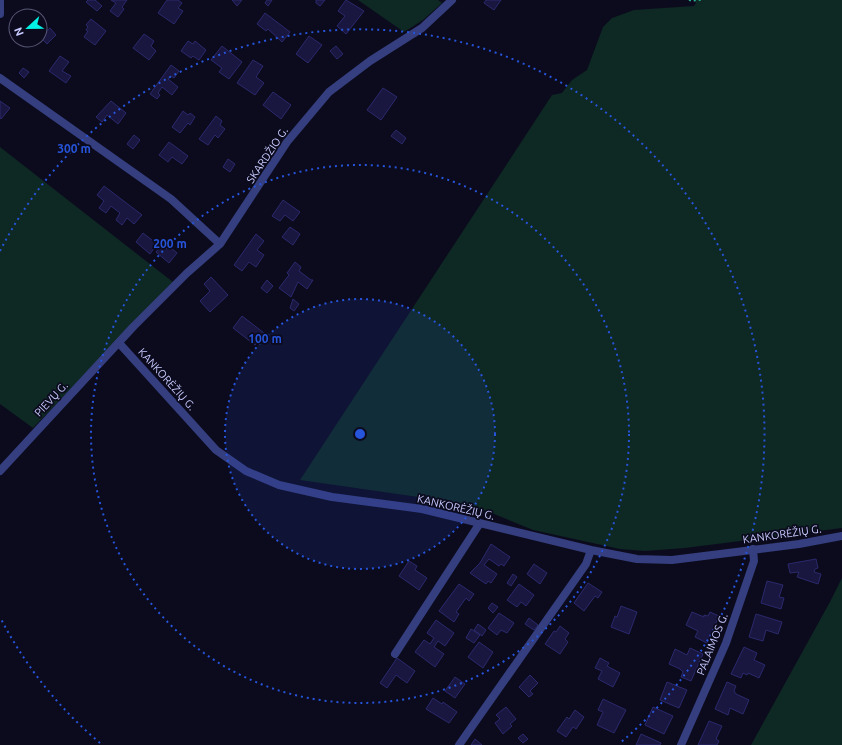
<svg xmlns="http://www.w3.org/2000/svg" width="842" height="745" viewBox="0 0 842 745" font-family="Ubuntu,sans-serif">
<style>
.green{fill:#0e2823}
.building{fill:#19173f;stroke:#2b296c}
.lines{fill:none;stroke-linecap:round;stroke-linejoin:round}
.path{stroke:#2ab193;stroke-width:1.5;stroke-dasharray:2 3;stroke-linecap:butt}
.minor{stroke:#353e7e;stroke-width:8}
.ring{fill:none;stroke:#2654da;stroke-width:2;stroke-dasharray:2 4}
.labels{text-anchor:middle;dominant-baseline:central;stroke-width:3.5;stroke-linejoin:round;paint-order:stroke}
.street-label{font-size:11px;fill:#c8cbff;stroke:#0c0b1e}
.centre{fill:#2654da;stroke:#0c0b1e;stroke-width:2}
.ring-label{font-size:12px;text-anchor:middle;font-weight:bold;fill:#2654da;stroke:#0c0b1e;stroke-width:3.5;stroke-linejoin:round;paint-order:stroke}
</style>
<rect width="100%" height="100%" fill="#0c0b1e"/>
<path class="green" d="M358,0H438L442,3L423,20L404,32Z
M695,0H842V528L685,548L645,551L620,549L533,530L487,511L432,499L300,480L552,95L562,93L572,80L587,70L603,27L612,18L634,10L694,6L696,3Z
M0,147L173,282L33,428L0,404Z
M842,578V745H751L831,600Z"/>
<path class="building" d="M88,0H95L102,6L97,11L86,2Z
M111,0H127L122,7L124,9L118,17L110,11L116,3Z
M167,0H178L182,3L178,8L183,11L174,24L158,13Z
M232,0H242L237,6Z
M267,0H272L268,6L265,3Z
M316,0H325L320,6L316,3Z
M346,0L364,11L346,34L337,26L345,16L338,11Z
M486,0H501L494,10L484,3Z
M265,13L290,32L282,42L268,29L266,31L257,24Z
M91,19L106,31L95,45L84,37L88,31L86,30L88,27L86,25Z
M50,28L56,35L47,44L40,37Z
M144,34L154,41L151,46L156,51L149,60L133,48Z
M309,36L322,45L308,63L296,54Z
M188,41L193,44L195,41L206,50L199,60L193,56L191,58L181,51Z
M222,46L242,62L229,79L219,72L222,68L211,60Z
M336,46L343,54L337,59L330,51Z
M60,56L69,62L62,71L71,76L66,83L49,71Z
M253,60L263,66L256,77L264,83L255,95L237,83Z
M171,65L179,71L174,78L171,76L168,79L178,87L172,95L162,87L158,93L160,95L157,99L150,94Z
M23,68L29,72L24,78L19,73Z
M383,88L397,97L381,120L367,110Z
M273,92L291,105L281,119L263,105Z
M0,101L10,108L1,119L0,118Z
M111,101L126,113L118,124L107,115L102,122L96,117Z
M183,111L188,115L190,113L195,117L190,125L188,123L180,133L172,127Z
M216,116L222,121L220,125L225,129L218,138L215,135L208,145L199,139Z
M396,130L406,138L402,144L391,136Z
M134,135L140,140L133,149L127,144Z
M169,142L188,156L182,164L172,157L168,162L159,155Z
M228,159L235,164L230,172L223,167Z
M104,186L142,215L134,224L127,218L122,225L116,220L120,213L111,206L106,213L99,208L104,201L97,195Z
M283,200L300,212L293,221L285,215L280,221L272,216Z
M290,227L300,234L293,245L282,237Z
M143,233L157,244L150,254L136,242Z
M256,234L264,241L257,250L264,255L256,267L249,262L242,271L234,265Z
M164,242L177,253L169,263L156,252Z
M295,262L301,267L299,271L311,280H313L307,289L298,282L291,297L279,288L289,275L287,273Z
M211,277L228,295L210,312L200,301L210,291L204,284Z
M267,280L273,286L267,293L261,288Z
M293,299L299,304L294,311L290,308Z
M242,316L264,333L255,345L233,328Z
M491,544L510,557L504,566L501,564L499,566L489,559L484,565L497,574L491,583L488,581L486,584L470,573L480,563Z
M816,559L818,568L815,569L814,572L821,574L818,584L797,577L799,572L790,573L788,564Z
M409,561L417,566L415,570L427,578L419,590L399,576Z
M534,564L547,573L540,584L527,574Z
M513,574L517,577L511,586L507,583Z
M767,581L783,585L779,597L784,598L781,609L761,603Z
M588,583L602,592L598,598L595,596L584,611L574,603Z
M459,584L474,594L469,601L466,598L456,612L459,614L454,622L439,611Z
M519,584L534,595L526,606L521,602L517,607L507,600Z
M492,603L498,607L493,613L488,608Z
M621,606L637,612L629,634L611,627L615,616L617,617Z
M692,612L704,617V615L708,616L710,612L719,616L707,643L695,637L698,631L686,625Z
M499,613L514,623L507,633L501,630L497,635L488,628Z
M756,614L782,622L778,634L766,630L763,641L749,637Z
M529,618L538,625L534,630L525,624Z
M436,620L454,633L445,646L438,641L434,647L444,654L435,667L415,652L424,640L430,644L434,638L427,633Z
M478,624L486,630L482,636L474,630Z
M560,626L569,633L565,639L568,642L560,654L545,644L554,631L556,632Z
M471,629L480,635L474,643L466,638Z
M479,642L493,652L483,668L468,657Z
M744,647L757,653L754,660L765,665L759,678L748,673L747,675L743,673L741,678L731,674Z
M690,648L703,654L691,681L681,677L683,672L680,669L669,664L675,649L687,655Z
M397,658L415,671L407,683L396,675L387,688L380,683Z
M600,658L609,663L607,666L620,673L613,687L598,679L602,671L595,668Z
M530,675L538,683L530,691L533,694L529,697L519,687Z
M455,677L465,684L455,698L445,691Z
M667,682L687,690L679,708L660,700Z
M727,682L736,686L734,691L736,694L749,700L743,714L730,708L728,715L715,709Z
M433,698L442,704L443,702L457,712L449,723L426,709Z
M603,699L626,710L614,733L597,725L603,712L598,710Z
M506,707L516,719L510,724L512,726L503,734L495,723L500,719L496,715Z
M653,707L673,716L664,734L645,725Z
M575,710L584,717L576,729L573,727L566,737L557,731L567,717L569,719Z
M709,721L722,726L716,739L719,741L717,745H698Z
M523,734L528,739L523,743L518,738Z
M641,734L661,743L660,745H636Z
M475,739L482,745H471Z"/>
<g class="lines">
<path class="path" d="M689,0L691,1L701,0"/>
<path class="minor" d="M0,14V0
M0,78L171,199L220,244
M119,343L216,450L246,471L279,485L332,497L422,509L591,550L637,559L672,560L799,544L842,536
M0,471L133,327L187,273L220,244L287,142L329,92L370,61L422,28L452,0
M395,654L480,523
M459,745L586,564L591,550
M681,745L726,643L754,561L753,549"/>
</g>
<circle cx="360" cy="434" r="135" fill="#2654da" fill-opacity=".12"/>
<g class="ring">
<circle cx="360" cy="434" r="135"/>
<circle cx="360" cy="434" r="269"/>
<path d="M100 743A404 404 0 0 1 0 617M0 251A404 404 0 1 1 620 743"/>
</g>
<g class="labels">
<g class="street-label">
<text transform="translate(267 155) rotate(-56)">SKARDŽIO G.</text>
<text transform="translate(167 379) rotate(48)">KANKORĖŽIŲ G.</text>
<text transform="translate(51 399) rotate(-47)">PIEVŲ G.</text>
<text transform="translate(456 507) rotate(13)">KANKORĖŽIŲ G.</text>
<text transform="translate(782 534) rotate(-8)">KANKORĖŽIŲ G.</text>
<text transform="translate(712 644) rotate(-68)">PALAIMOS G.</text>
</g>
</g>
<circle cx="360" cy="434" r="6" class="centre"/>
<g class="ring-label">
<text x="74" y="153">300 m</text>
<text x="170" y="248">200 m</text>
<text x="265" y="343">100 m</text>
</g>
<g transform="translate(28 28) rotate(248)"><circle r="19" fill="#0c0b1e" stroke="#575878"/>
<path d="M0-3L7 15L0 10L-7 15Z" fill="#00f3e4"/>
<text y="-6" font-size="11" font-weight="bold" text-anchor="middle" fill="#c8cbff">N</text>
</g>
</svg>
